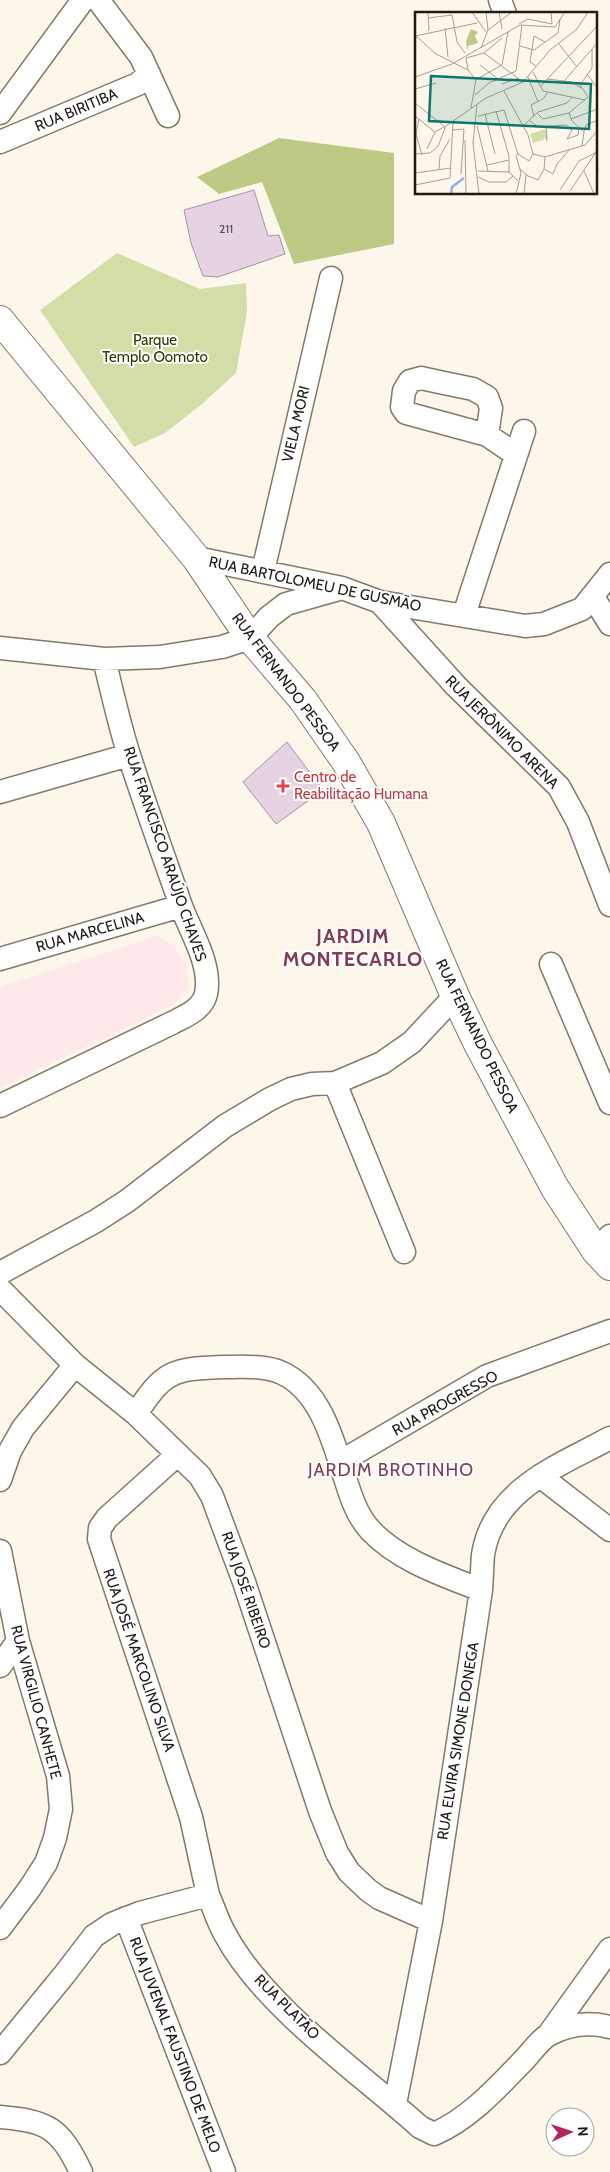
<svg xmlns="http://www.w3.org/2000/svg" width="610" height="2172" viewBox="0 0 610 2172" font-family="Cabin,sans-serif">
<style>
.education{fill:#fee8e9}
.green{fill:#d3dda8}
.forest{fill:#bdc984}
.building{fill:#e5d3e2;stroke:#a494a2}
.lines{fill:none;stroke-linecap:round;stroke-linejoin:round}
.minor-casing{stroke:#827967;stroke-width:25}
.major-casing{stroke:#827967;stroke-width:30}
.minor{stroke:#fff;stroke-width:22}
.major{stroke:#fff;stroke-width:28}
.health-dot{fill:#e0444e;stroke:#fff;stroke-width:2}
.labels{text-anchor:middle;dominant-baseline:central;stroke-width:4;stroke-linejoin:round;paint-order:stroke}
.number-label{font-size:12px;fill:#504947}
.street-label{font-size:15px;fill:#1e1b13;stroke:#fff}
.park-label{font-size:15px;fill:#313700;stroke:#fff}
.health-label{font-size:15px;fill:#be3a42;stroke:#fff;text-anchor:start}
.quarter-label{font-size:18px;letter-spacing:1px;fill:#833c52;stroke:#fff}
.district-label{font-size:20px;font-weight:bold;letter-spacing:1px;fill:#833c52;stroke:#fff}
.inset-river{fill:none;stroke:#8fb0ea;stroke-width:2.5}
.inset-road{fill:none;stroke:#a49f95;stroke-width:1}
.view{fill:#0f766e;fill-opacity:0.15;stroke:#0f766e;stroke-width:2.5}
.inset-edge{fill:none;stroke:#1e1b13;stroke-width:2.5}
</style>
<rect width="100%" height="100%" fill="#fdf7eb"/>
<path class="education" d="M159,935L176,949L186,965L189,988L174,1004L0,1089V987Z"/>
<path class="green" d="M117,253L200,289L246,283L247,312L236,373L203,403L165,433L134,447L40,310Z"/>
<path class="forest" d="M279,138L394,153V244L294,264L262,182L219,194L197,177Z"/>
<path class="building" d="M254,190L268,236L279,235L285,254L218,277L203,276L191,243L184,210Z
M287,742L323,790L276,824L243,782Z"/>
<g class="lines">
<defs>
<path id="minor" d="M98,0L141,57L168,116
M500,0L505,14
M0,113L83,0
M0,142L138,84L149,74
M487,435L491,408L487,397L473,389L444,383L421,378L410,381L404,391L402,407L406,413L487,435L515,454
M196,558L342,588L380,602L525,626L544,624L582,609L610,574
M263,571L331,278
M593,597L610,624
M380,602L456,686L559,787L578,822L610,905
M464,615L524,431
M0,648L104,659L160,657L222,647L250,638L269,617L286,604L339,589
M0,792L129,755
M0,959L181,906
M551,964L610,1103
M335,1083L404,1252
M0,1106L172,1023C185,1016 202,1010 206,994C212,963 190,932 180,903C163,854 145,805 129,755C119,724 112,691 104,659
M596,1251L610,1236
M0,1273L96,1221L127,1201L225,1126L270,1099L291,1089L312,1084L335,1083L382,1063L412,1042L455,996
M0,1289L75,1365L136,1414L200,1476L212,1496L244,1582L320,1811L337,1853L349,1872L368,1890L379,1898L431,1921
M136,1414C164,1371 172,1369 222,1367C241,1367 265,1365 282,1373C321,1391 333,1441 345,1478C351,1497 357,1516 371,1531C400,1561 443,1575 481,1590
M177,1455L107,1518L100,1528L99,1539L191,1817L208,1895
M340,1462L487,1376L610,1331
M540,1476L610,1530
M0,1480L10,1451L23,1428L75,1365
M0,1551L18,1641L58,1776L61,1809L55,1838L46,1863L30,1888L0,1928
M0,1666L18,1641
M126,1918L224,2172
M549,2034L610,1949
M0,2053L64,1975L94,1936L112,1924L140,1913L208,1895C214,1908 218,1922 225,1934C264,2007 359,2072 420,2127L434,2134C469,2119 497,2088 523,2061C531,2053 540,2039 550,2034C569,2024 590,2022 610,2027
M395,2104L431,1921L481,1590C482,1578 482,1566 483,1555C493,1489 559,1466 610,1438
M0,2117C48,2121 60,2128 81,2172"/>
<path id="major" d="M0,320L196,558L250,638L303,700L346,762L381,823L455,996L478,1044L555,1188L596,1251L610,1266"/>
</defs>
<use href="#minor" class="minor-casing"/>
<use href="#major" class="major-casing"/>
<use href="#minor" class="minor"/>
<use href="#major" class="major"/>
</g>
<path class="health-dot" d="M280.5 778.5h5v5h5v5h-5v5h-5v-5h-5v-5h5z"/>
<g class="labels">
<g class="number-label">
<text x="226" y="228">211</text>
</g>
<g class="street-label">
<text transform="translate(76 110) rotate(-23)">RUA BIRITIBA</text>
<text transform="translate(296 424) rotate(-77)">VIELA MORI</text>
<text transform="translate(315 584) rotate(12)">RUA BARTOLOMEU DE GUSMÃO</text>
<text transform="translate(286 682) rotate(53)">RUA FERNANDO PESSOA</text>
<text transform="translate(502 732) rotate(45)">RUA JERÔNIMO ARENA</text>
<text transform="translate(165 854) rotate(71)">RUA FRANCISCO ARAÚJO CHAVES</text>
<text transform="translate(90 932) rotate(-16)">RUA MARCELINA</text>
<text transform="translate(477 1036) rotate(64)">RUA FERNANDO PESSOA</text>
<text transform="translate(445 1403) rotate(-29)">RUA PROGRESSO</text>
<text transform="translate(246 1590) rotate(71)">RUA JOSÉ RIBEIRO</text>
<text transform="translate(139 1660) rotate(71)">RUA JOSÉ MARCOLINO SILVA</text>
<text transform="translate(36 1702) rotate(75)">RUA VIRGILIO CANHETE</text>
<text transform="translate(458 1741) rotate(-81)">RUA ELVIRA SIMONE DONEGA</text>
<text transform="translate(287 2007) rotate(45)">RUA PLATÃO</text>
<text transform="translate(175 2045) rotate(69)">RUA JUVENAL FAUSTINO DE MELO</text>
</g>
<g class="park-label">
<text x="155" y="340">Parque<tspan x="155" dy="17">Templo Oomoto</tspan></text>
</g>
<g class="health-label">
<text x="294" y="777">Centro de<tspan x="294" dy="17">Reabilitação Humana</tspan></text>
</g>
<g class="quarter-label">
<text x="391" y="1470">JARDIM BROTINHO</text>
</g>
<g class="district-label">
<text x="353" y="936">JARDIM<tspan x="353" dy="23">MONTECARLO</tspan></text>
</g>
</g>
<g transform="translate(415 12)">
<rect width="182" height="182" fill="#fdf7eb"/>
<path d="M130,117L133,126L118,131L115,122Z" fill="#d3dda8"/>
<path d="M56,17L63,20L60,24L63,31L53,34L52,39L51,29Z" fill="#bdc984"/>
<path class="inset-river" d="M36,182L37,175L49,166"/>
<path class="inset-road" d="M13,0L14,19M57,0L71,20M71,0L73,18M84,0L87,17M13,6L37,3L42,30L50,41M104,12L113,7L137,12L136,0M30,16L33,45M0,23L21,42L53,58L61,68L56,96M0,24L62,11M144,32L162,55M105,34L119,38L143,21L145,7M66,36L73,18L97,0M69,41L108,70M65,53L83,67M121,54L115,50L119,24L130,30M53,58L51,46L69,41L87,26M118,60L128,79L170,88M172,62L183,77M0,65L37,52L105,13L140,15L150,0M113,65L123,90M132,67L157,70L166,76M60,68L87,53L93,20M149,69L177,37M87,72L104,66M125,75L183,13M0,77L21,71M89,79L113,123L118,142L130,145L170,133L183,118M60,83L74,71L101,59L107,13M0,91L30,115M62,93L58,131L64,182M81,99L94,144V160M122,101L128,107L154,101M70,102L80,142M0,104L20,120L29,115M63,104L89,98L103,142M119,104L116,93L128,87L133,80M4,107L1,122L7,143M156,107L183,97M115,109L123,115L151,113L157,118L152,127L163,123L164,116M62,114L73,159M108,114L123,100L152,91L157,85M131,114L132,129M37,118L49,117L46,162M169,120L171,113L183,108M50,128L51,182M167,134L169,120L157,109L154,101L173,85L165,73L177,56V37L183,30M12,137L20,120M181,139L183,158M0,142L15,141L23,134L31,114L71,86L108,70L135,38L162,17L173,0M130,145L129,157L138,162L142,152L155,137M72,153L94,148M24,157L25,144L35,127M105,157L111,162L109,182M63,159L94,160L103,169M169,159L179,182M0,161L36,156M111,163L123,168L129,157M63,165L74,170H91L98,164M0,173L35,166L38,110M145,178L164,149L180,141M155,179L183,137M101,182L106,161L101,144L103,142L114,149L118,142"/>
<path class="view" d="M16,64L176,72L174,117L14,109Z"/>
<rect width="182" height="182" class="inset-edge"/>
</g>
<g transform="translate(570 2132) rotate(87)"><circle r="24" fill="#ffffff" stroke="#a5a4a1"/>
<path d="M0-4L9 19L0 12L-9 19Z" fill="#b2255c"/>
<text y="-8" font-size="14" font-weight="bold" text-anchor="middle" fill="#1e1b13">N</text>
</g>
</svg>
